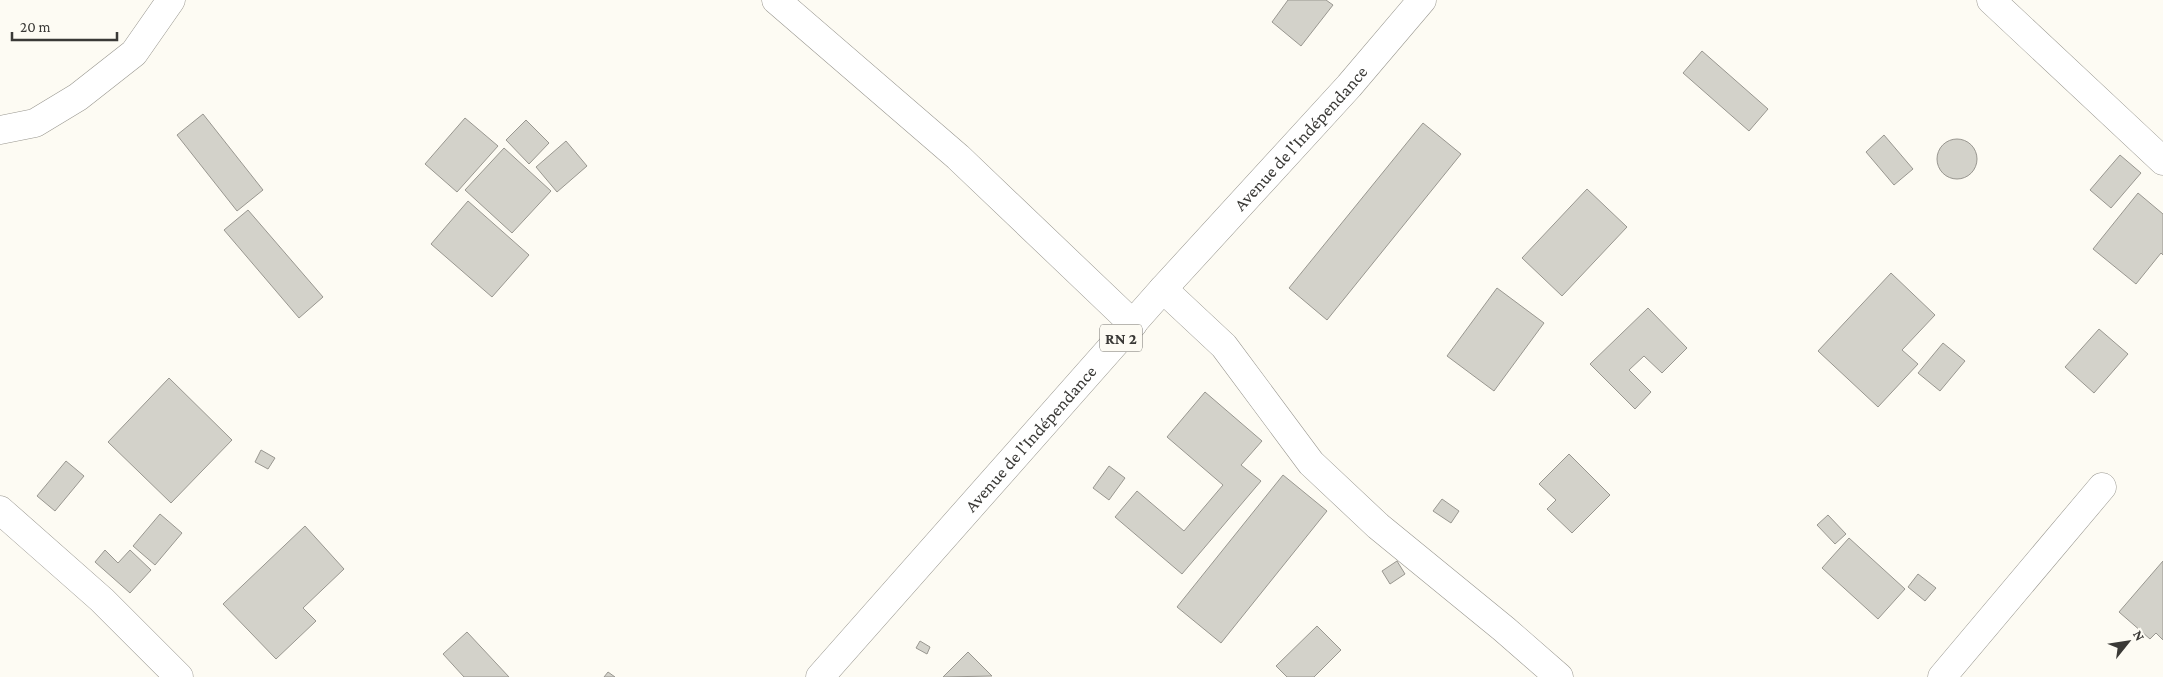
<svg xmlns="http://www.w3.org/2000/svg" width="2163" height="677" viewBox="0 0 2163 677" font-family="'Crimson Pro',serif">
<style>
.building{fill:#d3d2ca;stroke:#999790}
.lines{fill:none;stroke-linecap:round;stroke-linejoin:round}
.street-casing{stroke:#98968f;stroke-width:29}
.primary-casing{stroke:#98968f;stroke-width:29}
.street{stroke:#fff;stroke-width:28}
.primary{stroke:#fff;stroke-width:28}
.labels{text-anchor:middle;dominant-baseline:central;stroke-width:5;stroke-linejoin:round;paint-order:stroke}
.shield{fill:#fdfbf3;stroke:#74736f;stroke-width:1}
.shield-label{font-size:16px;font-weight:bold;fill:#3a3936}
.street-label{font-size:18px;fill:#3a3936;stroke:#fdfbf3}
</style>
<rect width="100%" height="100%" fill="#fdfbf3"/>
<path class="building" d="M1288,0H1326L1333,5L1301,46L1272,22Z
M1702,51L1768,109L1749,131L1683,73Z
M203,114L263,190L237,211L177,135Z
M465,118L498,146L457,192L425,164Z
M526,120L549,143L529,164L506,140Z
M1423,123L1461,154L1327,320L1289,288Z
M1884,135L1913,169L1894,185L1866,152Z
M1937 159a20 20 0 1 1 40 0a20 20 0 1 1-40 0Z
M566,141L587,166L557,192L536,167Z
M504,148L551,191L512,233L465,190Z
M2120,155L2141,173L2111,208L2090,190Z
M1587,189L1627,227L1562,296L1522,258Z
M2138,193L2163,214V255L2161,253L2136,284L2093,249Z
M468,201L529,255L492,297L431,244Z
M248,210L323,297L299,318L224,230Z
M1891,273L1935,315L1902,350L1918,364L1878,407L1818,351Z
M1497,288L1544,323L1494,391L1447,356Z
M1648,308L1687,348L1662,373L1644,356L1629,370L1651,392L1635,409L1590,364Z
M2099,329L2128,354L2094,393L2065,367Z
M1943,343L1965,361L1940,391L1918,373Z
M169,378L232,440L171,503L108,442Z
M1205,392L1262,441L1241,465L1261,481L1182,574L1115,517L1137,491L1184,531L1223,485L1167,437Z
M261,450L275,458L268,469L255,462Z
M1569,454L1610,495L1572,533L1547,509L1556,500L1539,484Z
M66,461L84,476L55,511L37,496Z
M1109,466L1125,478L1109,500L1093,488Z
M1283,475L1327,511L1221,643L1177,607Z
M1442,499L1459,511L1451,523L1433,511Z
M160,514L182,533L155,565L133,546Z
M1828,515L1846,534L1835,544L1817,525Z
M305,526L344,569L303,608L316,621L276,659L223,604Z
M1849,538L1905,589L1878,619L1822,568Z
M105,550L118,563L130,550L151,570L130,593L95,562Z
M1397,561L1405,574L1390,584L1382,571Z
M2163,561V640L2156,633L2150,639L2119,612Z
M1918,574L1936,588L1925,601L1908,587Z
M1317,626L1341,650L1314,677H1287L1276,666Z
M467,632L509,677H464L443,654Z
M920,641L930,647L927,654L916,648Z
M968,652L992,676L943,677Z
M608,672L615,677H604Z"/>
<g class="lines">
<defs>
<path id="street" d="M776,0L958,157L1133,324
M1991,0L2163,161
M0,130L35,123L78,97L134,53L171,0
M1163,289L1224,346L1311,463L1378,526L1504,629L1559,677
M0,510L102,600L179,677
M1942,677L2102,487"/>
<g id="primary">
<path id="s1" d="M820,677L1163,289L1349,86L1422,0"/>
</g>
</defs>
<use href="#street" class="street-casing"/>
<use href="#primary" class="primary-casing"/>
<use href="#street" class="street"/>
<use href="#primary" class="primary"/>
</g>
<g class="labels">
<rect class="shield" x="1100" y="324.5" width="42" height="27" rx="4"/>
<g class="shield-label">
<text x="1121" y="338">RN 2</text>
</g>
<g class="street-label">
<text stroke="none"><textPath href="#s1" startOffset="722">Avenue de l'Indépendance</textPath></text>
<text stroke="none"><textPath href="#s1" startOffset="318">Avenue de l'Indépendance</textPath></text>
</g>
</g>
<g transform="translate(2128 642) rotate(60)" stroke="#fdfbf3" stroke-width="4" paint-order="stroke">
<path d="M0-4L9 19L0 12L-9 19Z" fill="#3a3936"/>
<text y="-8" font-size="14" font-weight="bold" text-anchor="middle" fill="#3a3936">N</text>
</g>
<path d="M12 32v8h105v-8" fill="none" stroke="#3a3936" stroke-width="2.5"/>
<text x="20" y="32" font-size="15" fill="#3a3936" stroke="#fdfbf3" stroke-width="4" paint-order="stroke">20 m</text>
</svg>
